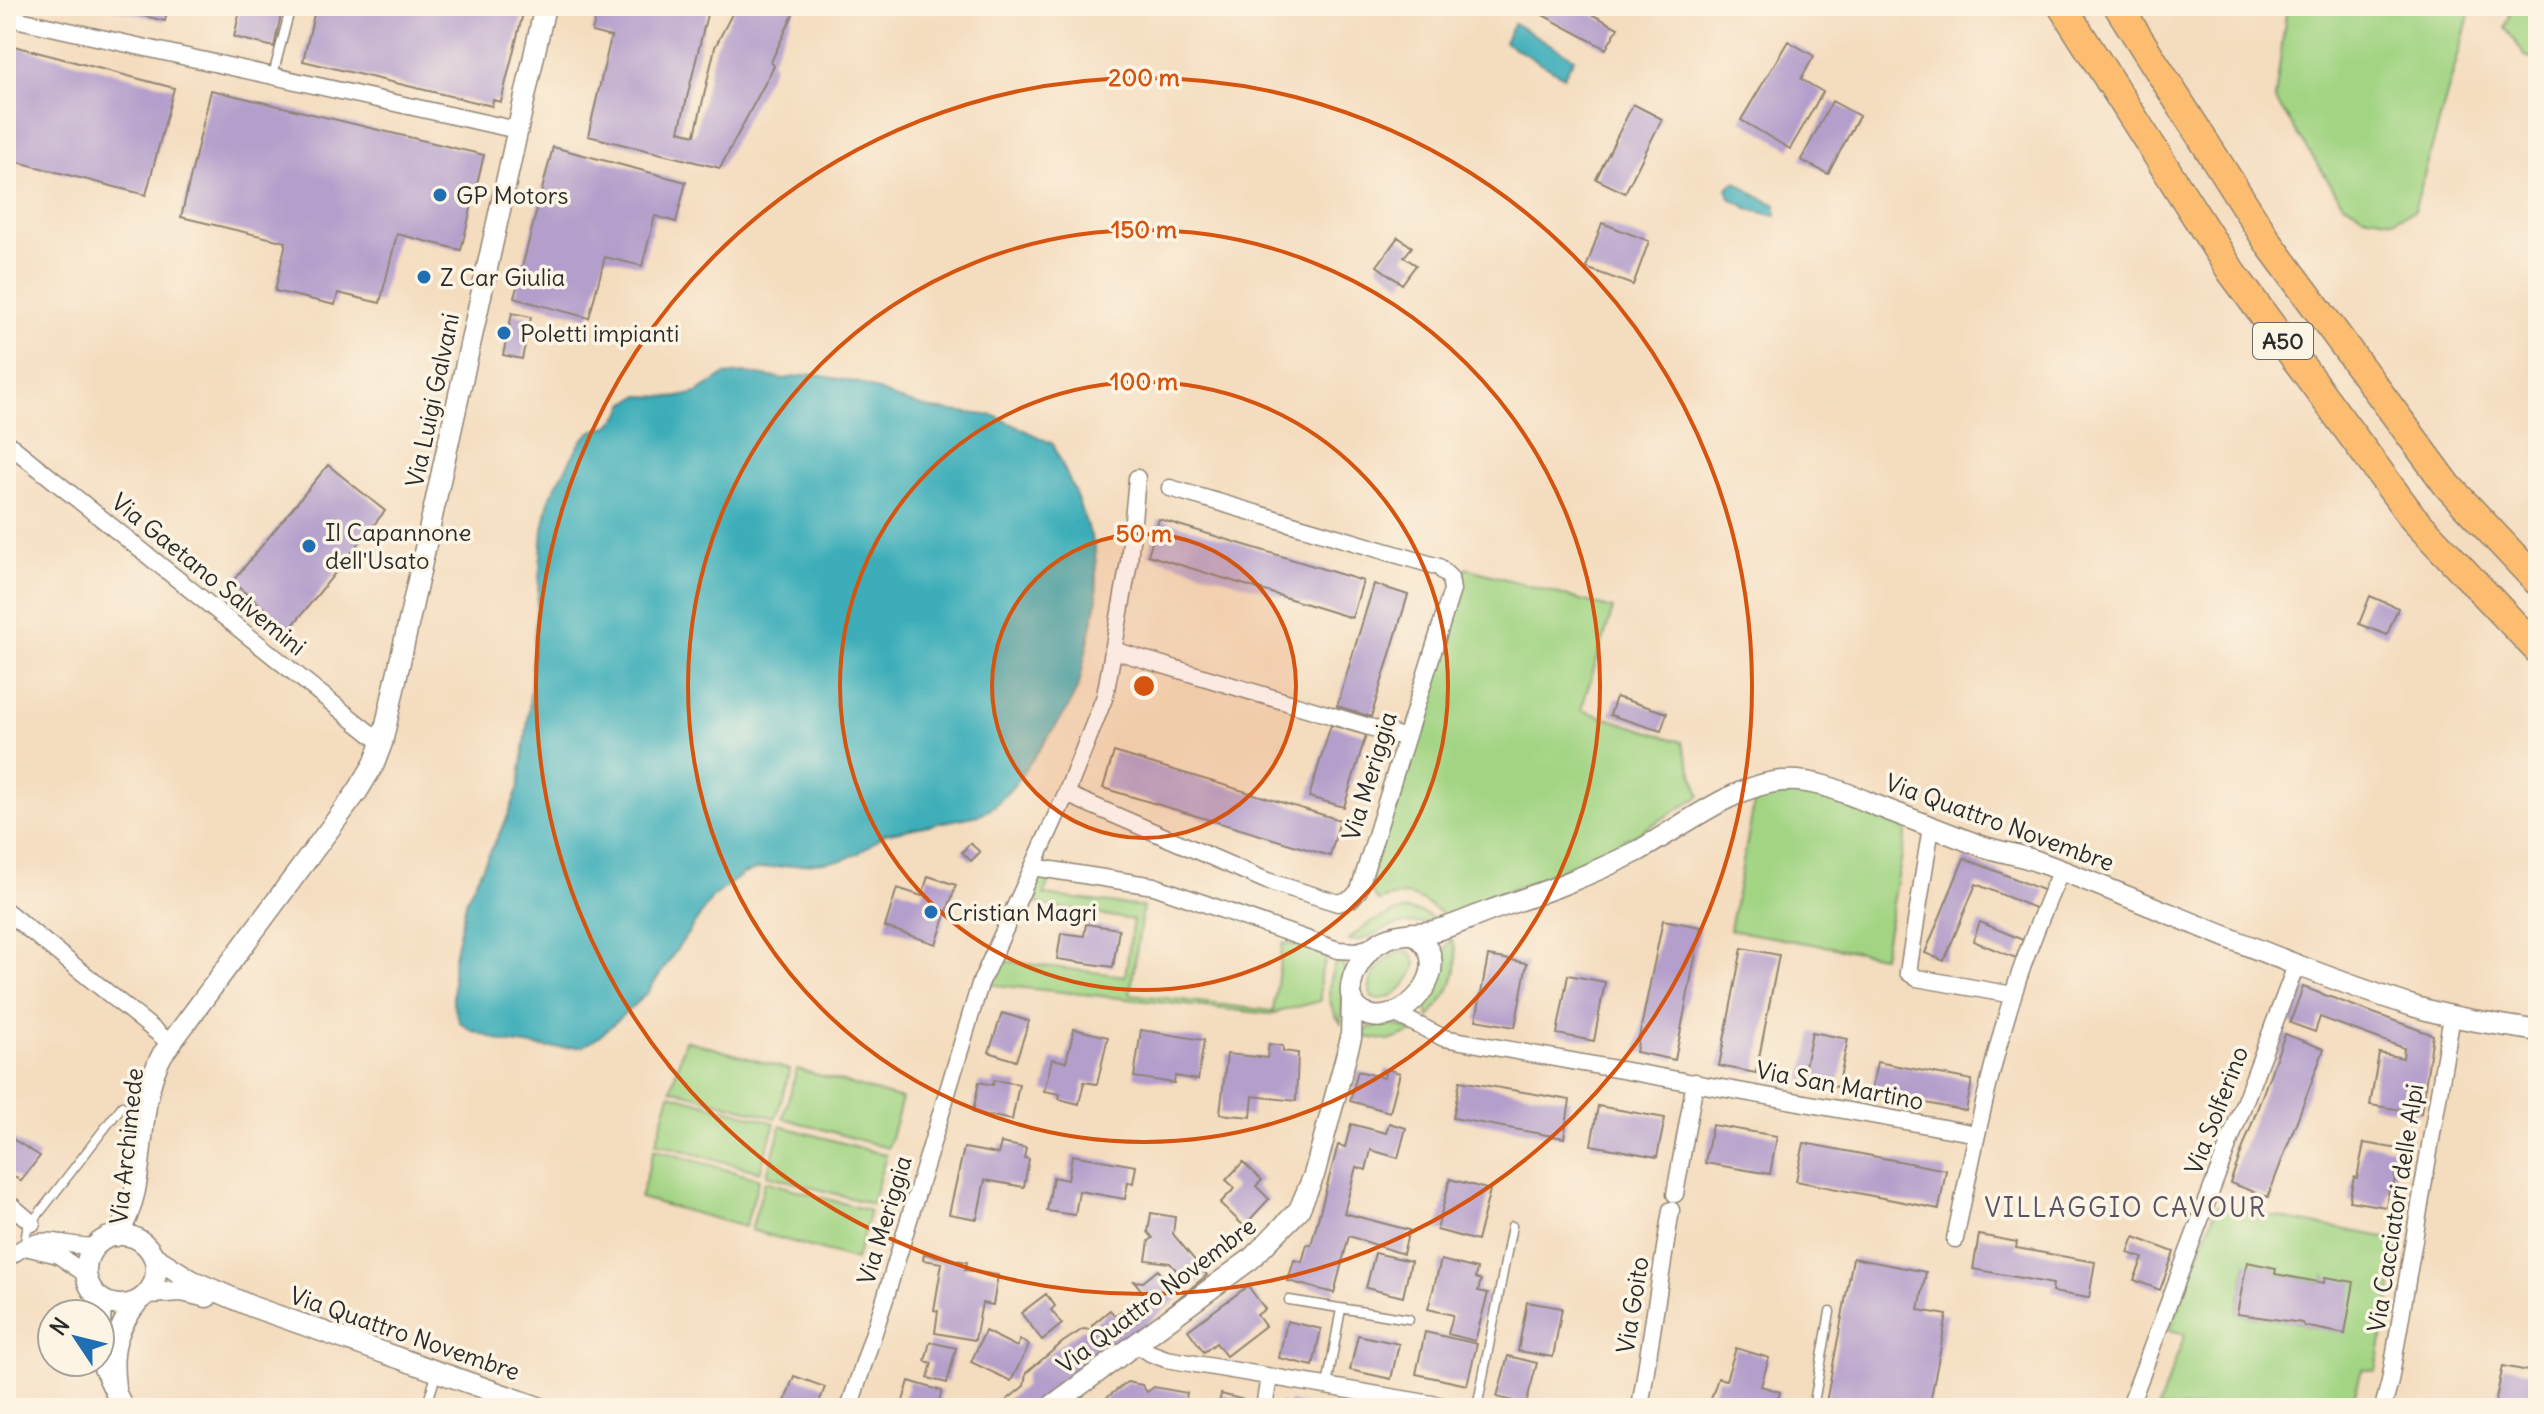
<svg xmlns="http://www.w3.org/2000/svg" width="2544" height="1414" viewBox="0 0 2544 1414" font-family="Delius,sans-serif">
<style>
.green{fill:#a2d483;stroke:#668057;stroke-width:2;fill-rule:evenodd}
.water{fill:#3eaeb9;stroke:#346c72;stroke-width:2}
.building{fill:#b49ecb}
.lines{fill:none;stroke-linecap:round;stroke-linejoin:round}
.service-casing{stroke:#908474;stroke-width:11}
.minor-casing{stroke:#908474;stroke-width:19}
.tertiary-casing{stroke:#908474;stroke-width:23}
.motorway-casing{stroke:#908474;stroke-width:31}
.service{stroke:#fff;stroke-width:8}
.minor{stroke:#fff;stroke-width:16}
.tertiary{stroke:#fff;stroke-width:20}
.motorway{stroke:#fcbd6f;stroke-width:28}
.ring{fill:none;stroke:#d5540f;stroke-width:4}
.poi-dot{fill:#1f6fb2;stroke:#fcf5e5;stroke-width:3}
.labels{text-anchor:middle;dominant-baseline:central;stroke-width:7;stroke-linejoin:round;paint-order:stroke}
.shield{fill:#fcf5e5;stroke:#6a6863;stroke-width:2}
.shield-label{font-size:22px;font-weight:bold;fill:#2b2b2b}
.poi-label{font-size:24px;fill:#2b2b2b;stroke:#fcf5e5;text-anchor:start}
.street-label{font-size:24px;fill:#2b2b2b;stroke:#fcf5e5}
.neighbourhood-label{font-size:26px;letter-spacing:2px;fill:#5b5363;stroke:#fcf5e5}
.centre{fill:#d5540f;stroke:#fcf5e5;stroke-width:4}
.ring-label{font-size:24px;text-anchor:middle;font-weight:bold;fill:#d5540f;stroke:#fcf5e5;stroke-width:7;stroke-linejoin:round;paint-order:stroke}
</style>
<rect width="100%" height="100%" fill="#fcf5e5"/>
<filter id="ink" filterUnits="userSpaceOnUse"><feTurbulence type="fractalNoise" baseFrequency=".0125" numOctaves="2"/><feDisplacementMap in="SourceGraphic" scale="16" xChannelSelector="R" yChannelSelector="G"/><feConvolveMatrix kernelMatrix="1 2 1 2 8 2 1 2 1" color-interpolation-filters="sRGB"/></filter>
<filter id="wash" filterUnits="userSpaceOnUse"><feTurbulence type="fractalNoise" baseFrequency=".006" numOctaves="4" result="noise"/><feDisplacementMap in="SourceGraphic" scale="32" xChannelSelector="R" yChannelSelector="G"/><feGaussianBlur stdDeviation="1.8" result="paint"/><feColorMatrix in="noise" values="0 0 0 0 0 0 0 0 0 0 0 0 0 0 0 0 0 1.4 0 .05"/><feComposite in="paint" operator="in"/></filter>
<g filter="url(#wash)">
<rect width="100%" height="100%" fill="#f4dcbe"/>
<path class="green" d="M2287,6H2472L2414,211L2394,220L2363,215L2343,203L2275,99Z
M2512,6H2538V62L2526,57L2505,27Z
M1466,568L1613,609L1581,710L1682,742L1700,796L1635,835L1548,876L1444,915C1415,897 1414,889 1378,901L1367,887Z
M1790,791L1816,795L1907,829L1883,956L1730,930L1755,800Z
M1039,879L1049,880L1044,895L1143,907L1130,994L1273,1011L1283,943L1315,948L1328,954L1320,975V1001L1270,1014L986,984L996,960L1125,976L1133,920L1037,904L1039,898L1027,890L1033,880Z
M1405,910L1419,912L1436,919C1423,926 1412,922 1398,925C1380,928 1368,943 1349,940C1365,923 1382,916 1405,910Z
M1451,938C1466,969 1449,993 1429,1018L1426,1007L1442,971L1444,951Z
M1404,950L1411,953L1416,963C1412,982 1392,1004 1372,998C1363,977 1385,957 1404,950Z
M1338,957L1345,970L1341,1023C1324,1003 1327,979 1338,957Z
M1385,1025L1399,1026L1414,1032L1389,1041L1361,1036L1368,1028Z
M685,1040L790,1070L776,1118L671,1089Z
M797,1069L902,1099L888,1148L783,1118Z
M670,1094L775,1123L760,1172L656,1143Z
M781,1126L886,1155L872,1204L767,1175Z
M654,1149L759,1179L745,1227L640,1198Z
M765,1181L870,1211L856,1260L751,1230Z
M2217,1206L2401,1240L2376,1371L2362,1369L2351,1408H2158L2185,1334L2170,1330ZM2247,1263L2276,1268L2275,1274L2324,1283L2325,1277L2345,1333L2305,1326L2302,1323L2237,1314Z"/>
<path class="water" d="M1514,23L1574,58L1564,76L1504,42Z
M1735,182C1743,185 1749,192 1757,196C1764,200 1770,201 1776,205V216L1751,210L1730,198L1727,188Z
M744,373L784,379L812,374L860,383L897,399L933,409L995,416L1053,444L1074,491L1095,547L1097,601L1079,685L1067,710L1015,784L996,805L979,815L885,834L859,853L843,860L759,869L743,874L712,898L647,993L599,1037L581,1047L550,1048L504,1042L471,1030L460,1022L453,1004V961L467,898L507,818L519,786L528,720L543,529L550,496L582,440L592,431L609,426L621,414L626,403L639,396L679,397L697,393L724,375Z"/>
<g id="blocks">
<path class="building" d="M102,6H168L165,21Z
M241,6H283L274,47L234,37Z
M316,6H516L524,9L501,102L493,100L492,106L303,61Z
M598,6H709L679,131L695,135L715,47L736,6H797L771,62L774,66L720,168L588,136L611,37L592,32Z
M1526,6H1576L1618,28L1606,49Z
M1788,41L1814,56L1801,79L1823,92L1790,149L1741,120Z
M6,44L174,88L146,195L6,159Z
M211,90L484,155L461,250L397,234L380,303L338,293L335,305L275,291L286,242L181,217Z
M1832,101L1859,116L1828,174L1801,160Z
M1633,104L1662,119L1625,193L1596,179Z
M553,147L686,182L676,222L655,216L642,266L605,257L589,318L514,298Z
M1602,223L1649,241L1633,285L1586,268Z
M1398,237L1412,247L1404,257L1416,265L1402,284L1377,266Z
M512,313L531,317L522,359L503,355Z
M328,465L385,511L290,629L232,582Z
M1159,519L1363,581L1352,618L1148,555Z
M1374,584L1408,595L1371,717L1337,706Z
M2370,596L2398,608L2387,635L2359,624Z
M1616,697L1667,713L1661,731L1610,715Z
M1331,725L1366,735L1344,807L1309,797Z
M1114,752L1340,820L1330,856L1103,788Z
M970,843L980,852L971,861L962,852Z
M1964,858L2045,891L2037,909L1976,884L1944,961L1925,953Z
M928,876L956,885L936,944L885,927L897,888L922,896Z
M1663,920L1701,927L1675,1060L1636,1052Z
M1980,922L2023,940L2016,958L1973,941Z
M1086,924L1119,929L1113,967L1057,959L1061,933L1084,936Z
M1742,948L1779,955L1756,1073L1719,1066Z
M1488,956L1527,963L1515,1027L1476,1020Z
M1568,975L1605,982L1594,1041L1557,1034Z
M2303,987L2433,1035L2421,1113L2370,1105L2379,1053L2403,1058L2404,1048L2320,1017L2315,1032L2290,1023Z
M1002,1013L1029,1021L1016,1061L989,1052Z
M1074,1029L1108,1037L1097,1084L1084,1082L1079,1104L1059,1099L1060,1094L1044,1091L1052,1059L1066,1062Z
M1141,1030L1204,1040L1198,1080L1175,1076L1174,1083L1134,1077Z
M1812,1032L1848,1039L1838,1087L1802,1080Z
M2285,1034L2324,1049L2268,1197L2230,1183Z
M1269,1044L1283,1046V1051L1298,1053L1296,1101L1253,1096L1251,1117L1220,1114L1227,1054L1267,1058Z
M1877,1062L1972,1080L1966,1111L1871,1092Z
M1386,1069L1400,1073L1390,1112L1350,1101L1358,1071L1384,1078Z
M994,1080L1019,1084L1012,1120L973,1112L979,1082L993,1085Z
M1460,1081L1570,1100L1564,1138L1453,1118Z
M1598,1106L1665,1118L1657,1157L1591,1145Z
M1389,1123L1406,1128L1398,1158L1371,1150L1366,1170L1356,1167L1344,1213L1409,1230L1403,1254L1349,1236L1334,1293L1288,1281L1294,1260L1302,1262L1307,1244L1311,1245L1338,1145L1345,1147L1351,1124L1386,1133Z
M1712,1125L1777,1136L1770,1174L1705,1163Z
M6,1135L40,1156L21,1181L6,1170Z
M1001,1143L1026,1148L1024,1158L1029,1159L1024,1187L985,1180L977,1219L949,1214L964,1148L998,1154Z
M1804,1143L1946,1170L1939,1209L1796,1181Z
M2364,1143L2405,1150L2401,1172L2396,1171L2393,1189H2389L2386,1207L2349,1201L2354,1177L2357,1178Z
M1072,1155L1136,1166L1133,1183L1128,1182L1125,1199L1079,1191L1075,1215L1047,1211L1053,1177L1068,1180Z
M1243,1162L1262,1180L1256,1186L1269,1199L1244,1226L1220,1203L1235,1188L1226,1180Z
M1450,1179L1490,1190L1477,1241L1437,1230Z
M1151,1213L1175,1217L1173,1234L1207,1275L1044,1408H997L1024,1386L1026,1373L1063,1342L1083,1329L1092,1330V1325L1110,1310L1115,1316L1123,1310L1130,1311L1147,1297L1134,1281L1143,1282L1158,1270L1167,1281L1178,1272L1170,1263L1146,1260L1149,1241L1153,1238L1148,1232Z
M1979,1235L2017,1242L2016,1248L2095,1262L2089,1298L2052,1292L2053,1284L1973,1269Z
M2134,1237L2174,1252L2160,1290L2134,1280L2143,1258L2128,1253Z
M1375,1253L1411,1261L1403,1297L1366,1288Z
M924,1254L967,1262L965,1270L998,1275L993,1305L982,1303L975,1340L935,1333L938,1311L934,1310L942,1263L923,1260Z
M1853,1258L1926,1272L1919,1310L1947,1315L1929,1408H1825Z
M1441,1260L1477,1269L1475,1278L1481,1280L1478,1291L1488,1293L1475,1341L1448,1334L1453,1315L1428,1309Z
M2247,1262L2276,1268L2275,1274L2324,1283L2325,1277L2354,1282L2345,1334L2304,1326L2302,1323L2237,1314Z
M1248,1286L1265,1309L1257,1315L1265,1326L1226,1356L1216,1343L1204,1352L1188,1330Z
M1046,1294L1055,1306L1051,1310L1062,1324L1042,1340L1021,1313Z
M1527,1302L1562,1308L1553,1357L1518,1351Z
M1287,1321L1321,1329L1313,1366L1279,1358Z
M985,1331L1017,1347L1020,1340L1029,1345L1011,1381L971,1362Z
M1425,1332L1477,1344L1467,1385L1416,1374Z
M1358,1335L1399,1344L1391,1379L1350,1370Z
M930,1342L956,1348L947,1383L928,1378L932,1363L925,1361Z
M1736,1348L1769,1358L1761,1386L1780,1392L1776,1408H1708L1718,1378L1726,1380Z
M1508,1356L1537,1363L1526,1404L1497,1397Z
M2503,1366L2538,1373L2532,1408H2494Z
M794,1376L825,1387L817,1408H794L795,1405L785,1401Z
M909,1381L942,1391L937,1408H901Z
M1127,1382L1142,1385L1147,1392L1154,1387L1187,1393L1184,1408H1093Z
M1221,1394L1256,1403L1254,1408H1218Z
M1289,1401L1314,1407V1408H1287Z"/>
</g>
</g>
<g filter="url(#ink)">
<use href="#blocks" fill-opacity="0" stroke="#908474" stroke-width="2"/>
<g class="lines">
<defs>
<path id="service" d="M273,75L291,6
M24,1248L27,1229L122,1106
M1289,1300L1409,1319
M1327,1386L1341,1309
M426,1408L437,1372
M1477,1408L1512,1226
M1813,1408L1830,1312"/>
<path id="minor" d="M6,17L517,130
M6,442L382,743
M1113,650L1406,738
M1066,794L1105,696L1129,562L1137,478
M1931,827L1908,972L1917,978L2013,995
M1033,867L1154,886L1338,950L1356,951L1372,947
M6,911L169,1042
M1394,1013L1444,1038L1977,1134
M1675,1194L1695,1082
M6,1201L32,1223
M1955,1239C1972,1157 1988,1075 2013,995C2026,953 2043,911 2061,870
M29,1248L58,1255L87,1275
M6,1260C42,1229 55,1246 95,1247
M1137,1344L1150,1353L1166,1359L1456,1408
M849,1408L885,1299L980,984L1066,794L1267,881L1338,903L1351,899L1359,890L1452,590L1450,578L1439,567L1170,488
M1264,1408L1269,1377
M1640,1408L1671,1210
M2129,1408L2297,963
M2383,1408L2390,1381L2452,1016"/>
<path id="tertiary" d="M1411,933C1466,964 1398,1035 1362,1012C1337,995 1359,956 1377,944C1396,931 1412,935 1433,931C1452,927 1470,918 1489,911C1514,902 1539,894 1564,884C1589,874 1614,863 1638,851C1680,828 1734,785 1782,781C1816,778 1850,795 1880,807C1912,819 1944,832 1976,844C1997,852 2019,854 2039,862C2165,909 2288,967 2416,1007C2456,1019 2497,1024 2538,1031
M86 1270a35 35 0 1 1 70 0a35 35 0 1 1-70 0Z
M116,1236C151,1189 132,1110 162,1055L357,792L374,764L382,743L545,6
M153,1256L191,1280L253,1307L541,1408
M148,1293L182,1291L207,1297
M100,1329L101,1299
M100,1341L103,1366L123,1408
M115,1387C110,1349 116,1329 139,1300
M1049,1408L1251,1259L1299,1210L1314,1175L1351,1038L1352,998"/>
<path id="motorway" d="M2062,6L2231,271L2413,518L2538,650
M2118,6L2270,245L2448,486L2538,582"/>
</defs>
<use href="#service" class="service-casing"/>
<use href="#minor" class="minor-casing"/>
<use href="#tertiary" class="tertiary-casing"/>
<use href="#motorway" class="motorway-casing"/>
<use href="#service" class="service"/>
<use href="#minor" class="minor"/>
<use href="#tertiary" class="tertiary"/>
<use href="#motorway" class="motorway"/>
</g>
</g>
<circle cx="1144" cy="686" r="152" fill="#d5540f" fill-opacity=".12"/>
<g class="ring">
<circle cx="1144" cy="686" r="152"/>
<circle cx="1144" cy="686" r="304"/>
<circle cx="1144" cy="686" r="456"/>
<circle cx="1144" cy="686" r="608"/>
</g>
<g class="poi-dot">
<circle cx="440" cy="195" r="8"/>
<circle cx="424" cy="277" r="8"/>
<circle cx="504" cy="333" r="8"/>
<circle cx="309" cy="546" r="8"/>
<circle cx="931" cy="912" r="8"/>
</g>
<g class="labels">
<rect class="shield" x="2253" y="323" width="60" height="36" rx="6"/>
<g class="shield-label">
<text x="2283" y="341">A50</text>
</g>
<g class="poi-label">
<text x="456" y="195">GP Motors</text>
<text x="440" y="277">Z Car Giulia</text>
<text x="520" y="333">Poletti impianti</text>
<text x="325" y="532">Il Capannone<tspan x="325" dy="28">dell'Usato</tspan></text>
<text x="947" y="912">Cristian Magri</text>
</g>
<g class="street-label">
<text transform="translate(432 400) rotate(-78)">Via Luigi Galvani</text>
<text transform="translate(209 574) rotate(39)">Via Gaetano Salvemini</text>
<text transform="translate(1369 776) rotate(-73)">Via Meriggia</text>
<text transform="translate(2000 822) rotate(20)">Via Quattro Novembre</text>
<text transform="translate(1840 1085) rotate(11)">Via San Martino</text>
<text transform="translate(2216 1110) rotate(-69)">Via Solferino</text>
<text transform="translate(126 1146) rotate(-84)">Via Archimede</text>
<text transform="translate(2395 1208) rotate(-81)">Via Cacciatori delle Alpi</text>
<text transform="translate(884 1220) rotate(-73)">Via Meriggia</text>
<text transform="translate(1156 1295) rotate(-37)">Via Quattro Novembre</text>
<text transform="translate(1632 1305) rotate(-81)">Via Goito</text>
<text transform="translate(405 1333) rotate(19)">Via Quattro Novembre</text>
</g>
<g class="neighbourhood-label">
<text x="2126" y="1207">VILLAGGIO CAVOUR</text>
</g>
</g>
<circle cx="1144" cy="686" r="12" class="centre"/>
<g class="ring-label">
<text x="1144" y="86">200 m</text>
<text x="1144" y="238">150 m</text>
<text x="1144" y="390">100 m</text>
<text x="1144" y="542">50 m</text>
</g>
<rect width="2544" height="1414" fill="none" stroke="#fcf5e5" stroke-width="32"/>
<g transform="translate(76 1338) rotate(305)"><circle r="38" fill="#fcf5e5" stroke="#a8a49b" stroke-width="2"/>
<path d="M0-6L14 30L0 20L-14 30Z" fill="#1f6fb2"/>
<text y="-12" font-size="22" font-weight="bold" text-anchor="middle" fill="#2b2b2b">N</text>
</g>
</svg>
